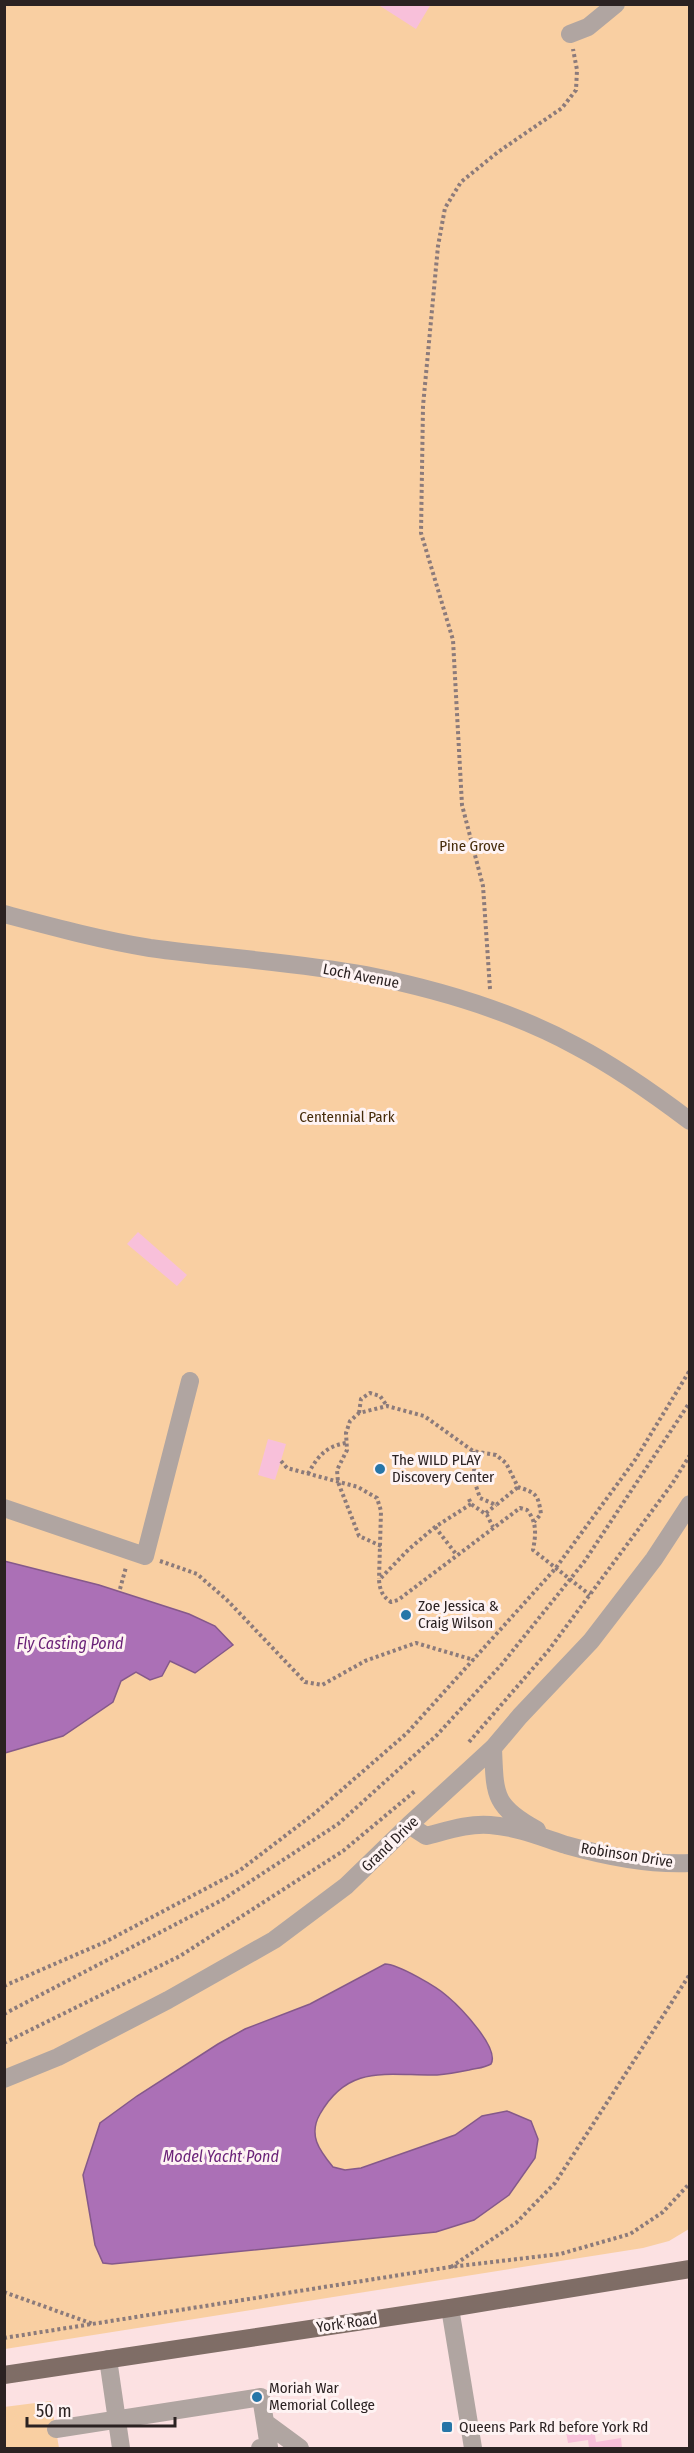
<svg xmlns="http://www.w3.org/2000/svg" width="694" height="2453" viewBox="0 0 694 2453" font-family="'Fira Sans Condensed',sans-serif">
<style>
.green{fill:#f9cfa2}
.water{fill:#ab70b6;stroke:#85598a;stroke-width:1.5}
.building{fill:#f8c0da}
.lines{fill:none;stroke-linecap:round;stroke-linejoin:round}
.path{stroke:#8c7b7b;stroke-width:4;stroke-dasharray:3 3;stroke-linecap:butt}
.minor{stroke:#b0a5a1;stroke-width:18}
.major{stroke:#7f6d66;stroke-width:18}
.poi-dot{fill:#2776a8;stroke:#fef3f3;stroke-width:2}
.labels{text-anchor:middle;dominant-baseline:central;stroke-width:6;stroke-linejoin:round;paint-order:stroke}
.park-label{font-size:15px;fill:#452b09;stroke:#fef3f3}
.street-label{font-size:15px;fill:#2b2222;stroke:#fef3f3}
.poi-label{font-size:15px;fill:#2b2222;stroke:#fef3f3;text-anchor:start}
.water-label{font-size:16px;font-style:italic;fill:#6b2278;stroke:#fef3f3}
</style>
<rect width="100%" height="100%" fill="#fce1e2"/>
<path class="green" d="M5,5H689V2229L669,2241L643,2248L5,2349Z
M51,2401L59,2448H5L4,2407Z"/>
<path class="water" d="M4,1561L99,1585L189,1614L215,1626L233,1645L195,1673L170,1661L162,1676L150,1680L136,1672L121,1681L113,1702L63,1736L5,1753Z
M385,1964C398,1964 437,1987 447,1996C460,2007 500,2048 491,2064C484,2068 477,2068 469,2070C459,2072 448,2074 437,2075C388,2076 349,2063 320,2114C308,2135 319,2150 333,2167L345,2170L361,2168L455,2135L482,2116L507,2111L531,2121L538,2139L535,2158L509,2195L474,2220L436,2232L112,2264L103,2263L95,2245L83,2175L100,2123L137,2096L218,2044L245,2029L310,2004Z"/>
<path class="building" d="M377,4H431L416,29Z
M138,1232L187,1275L177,1286L127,1244Z
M268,1439L286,1444L275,1480L258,1475Z
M598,2422L599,2434L595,2435L596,2442L621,2438L622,2448H589L588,2440L568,2443L565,2426Z"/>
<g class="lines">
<path class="path" d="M490,989L483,886L462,805L453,640L421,533L423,406L438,246L445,208L461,182L498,152L562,108L576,90L577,70L573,49
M359,1413L361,1399L370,1393L380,1396L387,1406
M473,1451L475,1483L480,1498L496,1505L518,1487
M281,1461L287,1468L358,1487L377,1498L381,1511L379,1579
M308,1474C317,1457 326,1446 346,1443
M469,1499L471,1504L487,1515L493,1527
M471,1504L435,1527L409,1549L379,1580C380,1590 382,1596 391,1602L398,1600L520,1508L527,1510C537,1522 536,1534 533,1550L590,1595
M486,1513L496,1505
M435,1527L456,1554
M381,1546L359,1536L338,1482L337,1470L347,1450L346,1433L350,1421L359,1413L387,1406L424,1416L473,1451L496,1455L506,1463L518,1487C536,1493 538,1494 541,1514L534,1522
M160,1561L197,1574L227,1600L305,1682L322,1685L365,1661L416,1643L474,1660
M120,1589L126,1567
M469,1742L548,1651L672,1484L690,1455
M4,1986L105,1942L239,1871L315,1813L407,1733L555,1569L635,1460L690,1370
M4,2014L222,1900L338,1824L437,1735L502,1664L584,1562L690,1402
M4,2043L180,1956L343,1851L415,1791
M451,2267L516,2223L555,2183L690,1974
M4,2292L93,2324
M4,2338L450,2267L560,2254L630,2234L663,2212L690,2183"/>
<path class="minor" d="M570,34L588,27L616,4
M4,914C53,927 101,940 150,948C222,958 295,962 366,975C436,989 514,1012 576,1046C616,1067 653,1093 690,1121
M4,1508L145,1556L190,1381
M493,1748C495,1795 493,1806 537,1830
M409,1825L426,1836C446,1831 469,1823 490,1825C517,1827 541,1837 566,1845C605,1856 649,1865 690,1863
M4,2079L58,2057L168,2000L274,1940L346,1886L409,1825L493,1748L520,1716L591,1641L654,1559L690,1504
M450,2308L473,2448
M108,2359L121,2448
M266,2423L300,2448
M56,2429L261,2397L269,2447L260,2448"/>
<path class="major" d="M4,2375L450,2308L690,2269"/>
</g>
<g class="poi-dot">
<circle cx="380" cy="1469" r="6"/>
<circle cx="406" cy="1615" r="6"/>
<circle cx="257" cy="2397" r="6"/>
<rect x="441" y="2421" width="12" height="12" rx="3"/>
</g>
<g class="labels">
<g class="park-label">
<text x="472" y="846">Pine Grove</text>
<text x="347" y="1117">Centennial Park</text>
</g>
<g class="street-label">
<text transform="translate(361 976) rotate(11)">Loch Avenue</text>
<text transform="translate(390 1844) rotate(-44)">Grand Drive</text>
<text transform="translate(627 1855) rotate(9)">Robinson Drive</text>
<text transform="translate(347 2323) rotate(-8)">York Road</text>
</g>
<g class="poi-label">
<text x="392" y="1460">The WILD PLAY<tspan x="392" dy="17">Discovery Center</tspan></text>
<text x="418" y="1606">Zoe Jessica &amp;<tspan x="418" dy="17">Craig Wilson</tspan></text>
<text x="269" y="2388">Moriah War<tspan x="269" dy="17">Memorial College</tspan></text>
<text x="459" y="2427">Queens Park Rd before York Rd</text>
</g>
<g class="water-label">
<text x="70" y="1643">Fly Casting Pond</text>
<text x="221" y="2156">Model Yacht Pond</text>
</g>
</g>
<rect width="694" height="2453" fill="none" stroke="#2b2222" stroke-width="12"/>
<path d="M27 2417v9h148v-9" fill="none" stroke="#2b2222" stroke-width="3"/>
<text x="36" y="2417" font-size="18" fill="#2b2222" stroke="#fef3f3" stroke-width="4.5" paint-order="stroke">50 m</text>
</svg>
